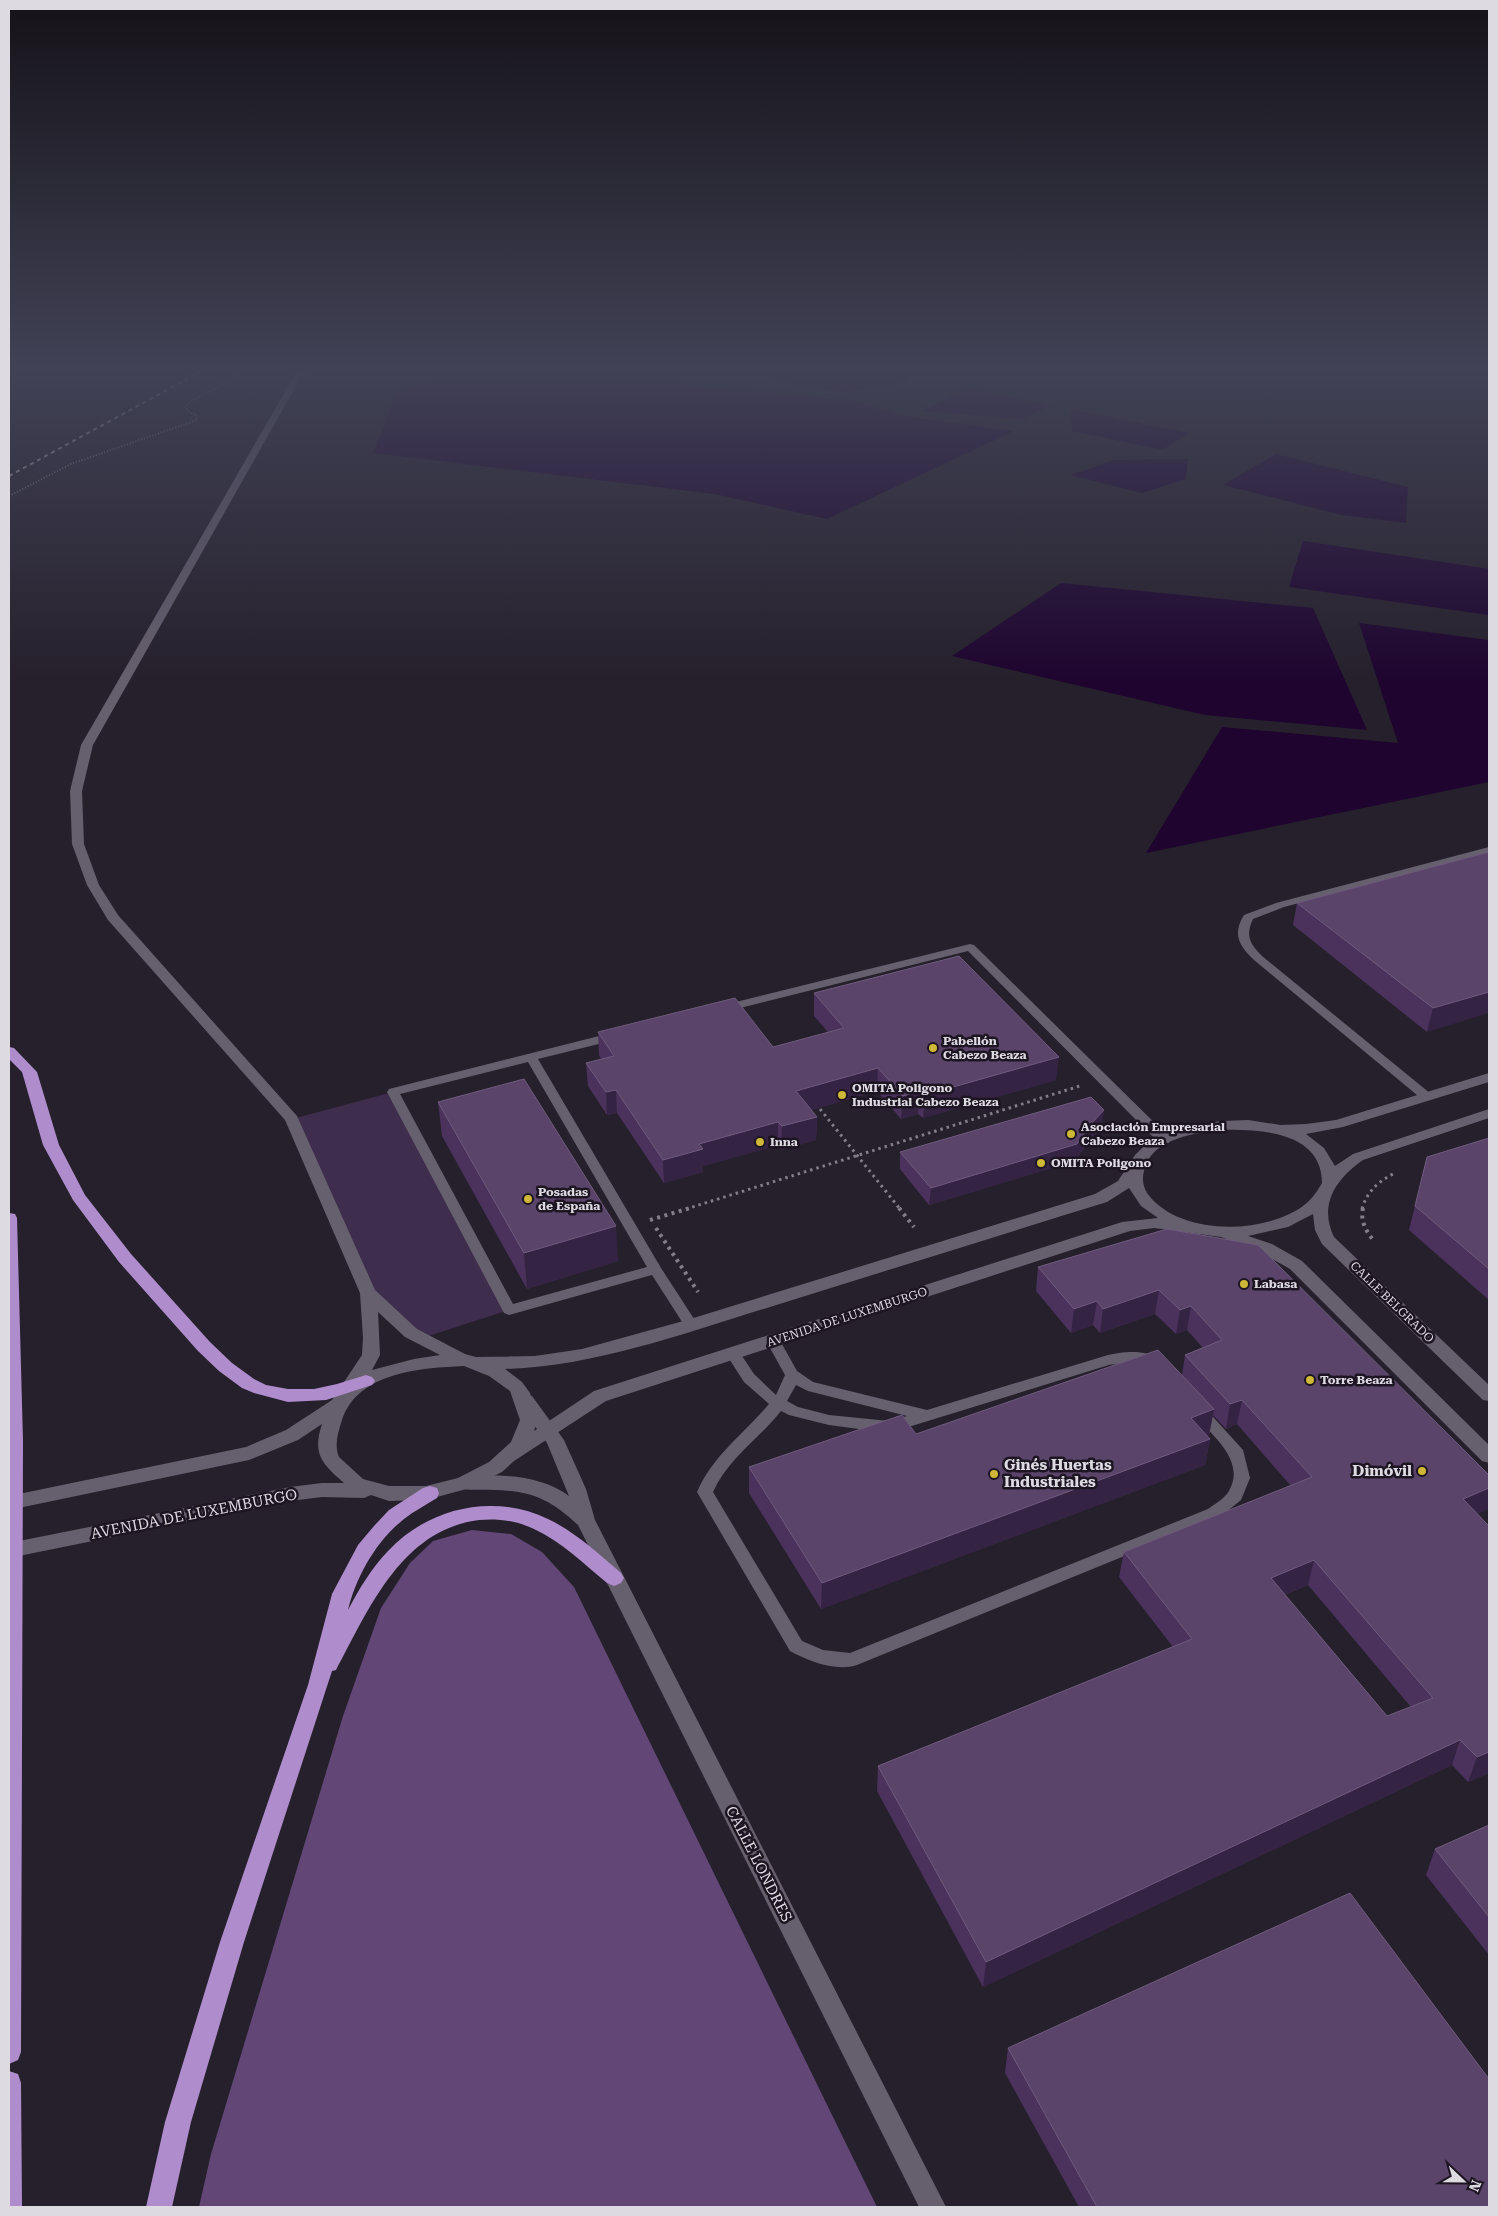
<svg xmlns="http://www.w3.org/2000/svg" width="1498" height="2216" viewBox="0 0 1498 2216" font-family="'Roboto Serif',serif">
<style>
.green{fill:#3f2d4d}
.forest{fill:#614676}
.water{fill:#1e042f}
.lines{fill:none;stroke-linecap:round;stroke-linejoin:round}
.path-far2{stroke:#837e88;stroke-width:2;stroke-dasharray:1 2;stroke-linecap:butt}
.path-far1{stroke:#837e88;stroke-width:3;stroke-dasharray:2.5 4;stroke-linecap:butt}
.path{stroke:#837e88;stroke-width:4;stroke-dasharray:3 4.5;stroke-linecap:butt}
.lane{fill:#665f6d;fill-rule:evenodd}
.street{fill:#665f6d;fill-rule:evenodd}
.secondary{fill:#665f6d;fill-rule:evenodd}
.highway{fill:#af8dcc;fill-rule:evenodd}
.rail{stroke:#a7a3ac;stroke-width:2;stroke-dasharray:4 4;stroke-linecap:butt}
.wall{fill:#4a325c;fill-rule:evenodd}
.shaded-wall{fill:#352343}
.building{fill:#5a446a;stroke:#6f5b7d;fill-rule:evenodd}
.poi-dot{fill:#cfb837;stroke:#1d1622;stroke-width:2}
.labels{text-anchor:middle;dominant-baseline:central;stroke-width:5;stroke-linejoin:round;paint-order:stroke}
.poi-label{font-size:12px;font-weight:bold;fill:#dedae2;stroke:#1d1622;text-anchor:start}
.street-label{font-size:12px;fill:#dedae2;stroke:#1d1622}
.near-poi-label{font-size:15px;font-weight:bold;fill:#dedae2;stroke:#1d1622;text-anchor:start}
.near-street-label{font-size:15px;fill:#dedae2;stroke:#1d1622}
</style>
<rect width="100%" height="100%" fill="#26202c"/>
<path class="green" d="M393,1092L509,1310L419,1339L368,1293L292,1119Z"/>
<path class="forest" d="M472,1530L511,1534L542,1552L574,1587L877,2207H199L211,2154L343,1716L381,1608L410,1563L433,1541Z"/>
<path class="water" d="M457,372H641L695,386L854,401L905,416L1014,431L827,519L715,494L373,453L397,392Z
M757,372H913L905,382L847,392L798,386Z
M968,388L1050,406L1022,419L921,411Z
M1070,409L1189,433L1162,450L1072,431Z
M1276,454L1408,487L1406,523L1342,515L1223,485Z
M1188,459L1186,479L1142,493L1071,475L1114,460Z
M1303,541L1489,569V615L1289,587Z
M1061,583L1313,608L1367,730L1205,715L952,656Z
M1359,623L1489,640V782L1146,853L1222,727L1398,743Z"/>
<g class="lines">
<path class="path-far2" d="M9,496L71,464L197,420L196,415L189,412L185,406C201,392 226,388 240,372"/>
<path class="path-far1" d="M816,1104L900,1209
M686,1209L1083,1085
M1362,1209C1367,1191 1379,1181 1395,1173"/>
<path class="path" d="M899,1208L914,1227
M1363,1208C1360,1221 1366,1231 1374,1241
M650,1220L690,1208
M656,1228L698,1292"/>
<path class="lane" d="M1489,847V853L1284,907L1253,919C1245,936 1250,944 1262,956L1431,1094L1433,1097L1431,1100H1423L1254,960C1239,946 1232,934 1244,915L1276,903Z
M970,944L974,945L1169,1137L1170,1140L1169,1143H1159L968,951L724,1012L718,1008L720,1006Z
M615,1032L619,1033L621,1036L619,1039L538,1059L661,1268L698,1325L696,1328H686L652,1275L509,1315L504,1313L387,1092L389,1089ZM528,1062L647,1267L513,1304L400,1094Z
M773,1336L778,1337L797,1371L813,1382L927,1410L1108,1355C1122,1352 1150,1348 1158,1362L1156,1366L1151,1367L1130,1362L1109,1365L889,1433L829,1425L789,1415L781,1411C759,1439 728,1458 713,1492L802,1641L823,1650L850,1653L1208,1509C1215,1504 1225,1498 1229,1491C1246,1461 1213,1436 1195,1416L1193,1412L1195,1408L1200,1407L1205,1408L1243,1450L1250,1478L1241,1500L1220,1517L857,1665C836,1672 808,1661 790,1651L697,1492C714,1454 743,1435 769,1404L744,1382L726,1354L728,1350H738L754,1374L776,1395L785,1375L766,1341L768,1337ZM796,1385L808,1391L907,1416L889,1421L829,1415L798,1407L787,1401Z"/>
<path class="street" d="M526,1395L532,1396L564,1440L586,1489L595,1520L946,2207H919L578,1525C550,1499 532,1491 494,1490C482,1489 469,1491 458,1488L456,1483L458,1478L465,1476C499,1474 541,1475 569,1496L547,1443L517,1401L520,1396Z"/>
<path class="secondary" d="M298,372H307L300,379L93,745L82,791L84,844L99,885L118,915L297,1116L375,1290L417,1329L465,1354L476,1357L535,1356L582,1349L687,1320L1095,1194L1118,1181L1135,1155L1149,1141L1169,1131L1198,1124L1223,1121L1248,1120L1281,1125L1306,1124L1336,1120L1489,1073V1082L1343,1127L1306,1134L1324,1148L1335,1166L1353,1154L1489,1109V1118L1363,1160C1337,1178 1318,1204 1334,1237L1489,1385V1401L1483,1400L1322,1244L1315,1230L1313,1214L1288,1227L1248,1236L1272,1244L1302,1261L1489,1445V1463L1482,1461L1290,1269L1260,1252L1221,1237L1154,1228L1130,1231L606,1401L514,1461L502,1472L470,1488L426,1500L389,1501L371,1495L364,1498L322,1497L290,1501L9,1558V1543L290,1487L322,1483H344C322,1464 312,1454 322,1424L298,1440L249,1460L9,1510V1496L246,1447L286,1430L332,1400L362,1355L363,1338L360,1293L285,1120L108,920L87,885L72,844L70,791L81,745L293,378ZM1223,1130C1261,1129 1322,1132 1322,1183C1317,1192 1311,1200 1303,1206C1263,1235 1178,1236 1147,1193C1142,1184 1142,1177 1145,1167C1155,1137 1197,1133 1223,1130ZM1129,1188L1141,1206L1158,1218L1122,1222L594,1391L534,1431L538,1420L530,1393L522,1382L505,1369C593,1367 685,1333 770,1307C882,1272 994,1237 1107,1202ZM378,1312L405,1337L440,1355L414,1359L372,1370L380,1355ZM464,1366L489,1376L510,1391L520,1420L511,1442L489,1462L458,1478L426,1486H389L363,1479L339,1457C334,1444 338,1433 342,1420C358,1372 421,1368 464,1366Z"/>
<path class="highway" d="M9,1047L14,1048L37,1072L59,1145L85,1195L131,1254L210,1342L232,1363L254,1379L266,1385L288,1389H314L337,1384L366,1375L372,1377L375,1381L372,1385L326,1400L288,1402L254,1393L242,1388L219,1371L198,1351L119,1262L73,1200L43,1145L22,1072L9,1059Z
M9,1213L15,1214L17,1218L23,1441L21,2052L18,2060L9,2064Z
M430,1486L437,1488L439,1493L437,1498C426,1505 414,1511 404,1519C376,1541 356,1577 348,1610C359,1589 371,1569 388,1551C429,1507 494,1493 548,1519C575,1532 598,1553 621,1573L624,1578L621,1583L614,1586L607,1583C584,1564 562,1542 534,1529C517,1521 498,1518 479,1520C401,1530 369,1609 336,1670L332,1671L244,1942L191,2122L172,2207H146L165,2122L220,1942L308,1685L332,1594L358,1545L374,1526L389,1510L423,1488Z
M9,2071L18,2074L21,2083L22,2207H9Z"/>
<path class="rail" d="M9,476L200,372"/>
</g>
<path class="wall" d="M1489,852L1427,1032L1293,925L1297,903Z
M814,993L1056,1080L923,1118L918,1114L901,1119L877,1091L811,1110L817,1117L816,1140L781,1150L778,1145L703,1166V1172L664,1183L617,1113L607,1115L588,1086L586,1063L601,1059L599,1055L598,1032L773,1047L828,1032L814,1016Z
M438,1102L618,1261L527,1289L442,1136Z
M1102,1127L1089,1141L1075,1161L929,1205L900,1169V1152Z
M1489,1138V1300L1409,1230L1427,1157Z
M1167,1229L1478,1514L1489,1526V1773L1468,1782L1452,1765L983,1987L877,1791L878,1766L1173,1647L1119,1577L1124,1552L1291,1486L1237,1424L1226,1429L1213,1415L1209,1435L1207,1436L1210,1439L1205,1465L821,1609L749,1493V1467L916,1434L1182,1375L1185,1355L1203,1348L1187,1330L1176,1334L1155,1314L1100,1333L1093,1325L1071,1333L1036,1291L1038,1267ZM1308,1585L1411,1707L1387,1716L1285,1595Z
M1489,1825V1955L1426,1875L1435,1849Z
M1008,2048L1489,2207H1079L1005,2073Z"/>
<path class="shaded-wall" d="M1489,992V1013L1427,1032L1433,1008Z
M1059,1057L1056,1080L923,1118L925,1095Z
M878,1068L877,1091L796,1114V1091Z
M616,1090L617,1113L607,1115L606,1092Z
M919,1091L918,1114L901,1119L903,1096Z
M1104,1110L1102,1127L1089,1141L1075,1161L929,1205L931,1188L1091,1124Z
M817,1117L816,1140L781,1150L782,1126Z
M778,1122V1145L703,1166V1172L664,1183L663,1160L699,1144Z
M616,1226L618,1261L527,1289L524,1253Z
M1159,1290L1155,1314L1100,1333L1103,1309Z
M1097,1301L1093,1325L1071,1333L1074,1309Z
M1191,1306L1187,1330L1176,1334L1180,1310Z
M1242,1400L1237,1424L1226,1429L1230,1404Z
M1214,1409L1209,1435L1186,1443L1191,1418Z
M1210,1439L1205,1465L821,1609L822,1583Z
M1489,1488V1509L1456,1523L1463,1499Z
M1314,1560L1308,1585L1265,1603L1271,1578Z
M1460,1740L1452,1765L983,1987L986,1962Z
M1489,1752V1773L1468,1782L1477,1757Z"/>
<path class="building" d="M1489,852V992L1433,1008L1297,903Z
M959,956L1059,1057L925,1095L919,1091L903,1096L878,1068L796,1091L817,1117L782,1126L778,1122L699,1144L703,1149L663,1160L616,1090L606,1092L586,1063L614,1056L598,1032L735,998L773,1047L844,1028L814,993Z
M524,1079L616,1226L524,1253L438,1102Z
M1091,1097L1104,1110L1091,1124L1077,1144L931,1188L900,1152Z
M1489,1138V1269L1415,1206L1427,1157Z
M1167,1229L1258,1245L1489,1475V1488L1463,1499L1489,1526V1752L1477,1757L1460,1740L986,1962L878,1766L1192,1639L1124,1552L1312,1477L1242,1400L1230,1404L1185,1355L1222,1340L1191,1306L1180,1310L1159,1290L1103,1309L1097,1301L1074,1309L1038,1267ZM1314,1560L1433,1698L1387,1716L1271,1578Z
M1158,1350L1214,1409L1191,1418L1210,1439L822,1583L749,1467L902,1415L916,1434Z
M1489,1825V1917L1435,1849Z
M1350,1893L1489,2079V2207H1097L1008,2048Z"/>
<linearGradient id="sky" x2="0" y2="1"><stop stop-color="#151218"/><stop offset="0.54" stop-color="#414256"/><stop offset="1" stop-color="#414256" stop-opacity="0"/></linearGradient>
<rect width="1498" height="683" fill="url(#sky)"/>
<g class="poi-dot">
<circle cx="933" cy="1048" r="5"/>
<circle cx="842" cy="1095" r="5"/>
<circle cx="1071" cy="1134" r="5"/>
<circle cx="760" cy="1142" r="5"/>
<circle cx="1041" cy="1163" r="5"/>
<circle cx="528" cy="1199" r="5"/>
<circle cx="1244" cy="1284" r="5"/>
<circle cx="1310" cy="1380" r="5"/>
<circle cx="1422" cy="1471" r="5"/>
<circle cx="994" cy="1474" r="5"/>
</g>
<g class="labels">
<g class="poi-label">
<text x="943" y="1041">Pabellón<tspan x="943" dy="14">Cabezo Beaza</tspan></text>
<text x="852" y="1088">OMITA Poligono<tspan x="852" dy="14">Industrial Cabezo Beaza</tspan></text>
<text x="1081" y="1127">Asociación Empresarial<tspan x="1081" dy="14">Cabezo Beaza</tspan></text>
<text x="770" y="1142">Inna</text>
<text x="1051" y="1163">OMITA Poligono</text>
<text x="538" y="1192">Posadas<tspan x="538" dy="14">de España</tspan></text>
<text x="1254" y="1284">Labasa</text>
<text x="1320" y="1380">Torre Beaza</text>
</g>
<g class="street-label">
<text transform="translate(1392 1302) rotate(44)">CALLE BELGRADO</text>
<text transform="translate(847 1317) rotate(-18)">AVENIDA DE LUXEMBURGO</text>
</g>
<g class="near-poi-label">
<text x="1004" y="1465">Ginés Huertas<tspan x="1004" dy="17">Industriales</tspan></text>
<text x="1412" y="1471" text-anchor="end">Dimóvil</text>
</g>
<g class="near-street-label">
<text transform="translate(194 1514) rotate(-11)">AVENIDA DE LUXEMBURGO</text>
<text transform="translate(759 1864) rotate(63)">CALLE LONDRES</text>
</g>
</g>
<rect width="1498" height="2216" fill="none" stroke="#dedae2" stroke-width="20"/>
<g transform="translate(1463 2181) rotate(112)" stroke="#1d1622" stroke-width="4" paint-order="stroke">
<path d="M0-4L9 19L0 12L-9 19Z" fill="#dedae2"/>
<text y="-8" font-size="14" font-weight="bold" text-anchor="middle" fill="#dedae2">N</text>
</g>
</svg>
